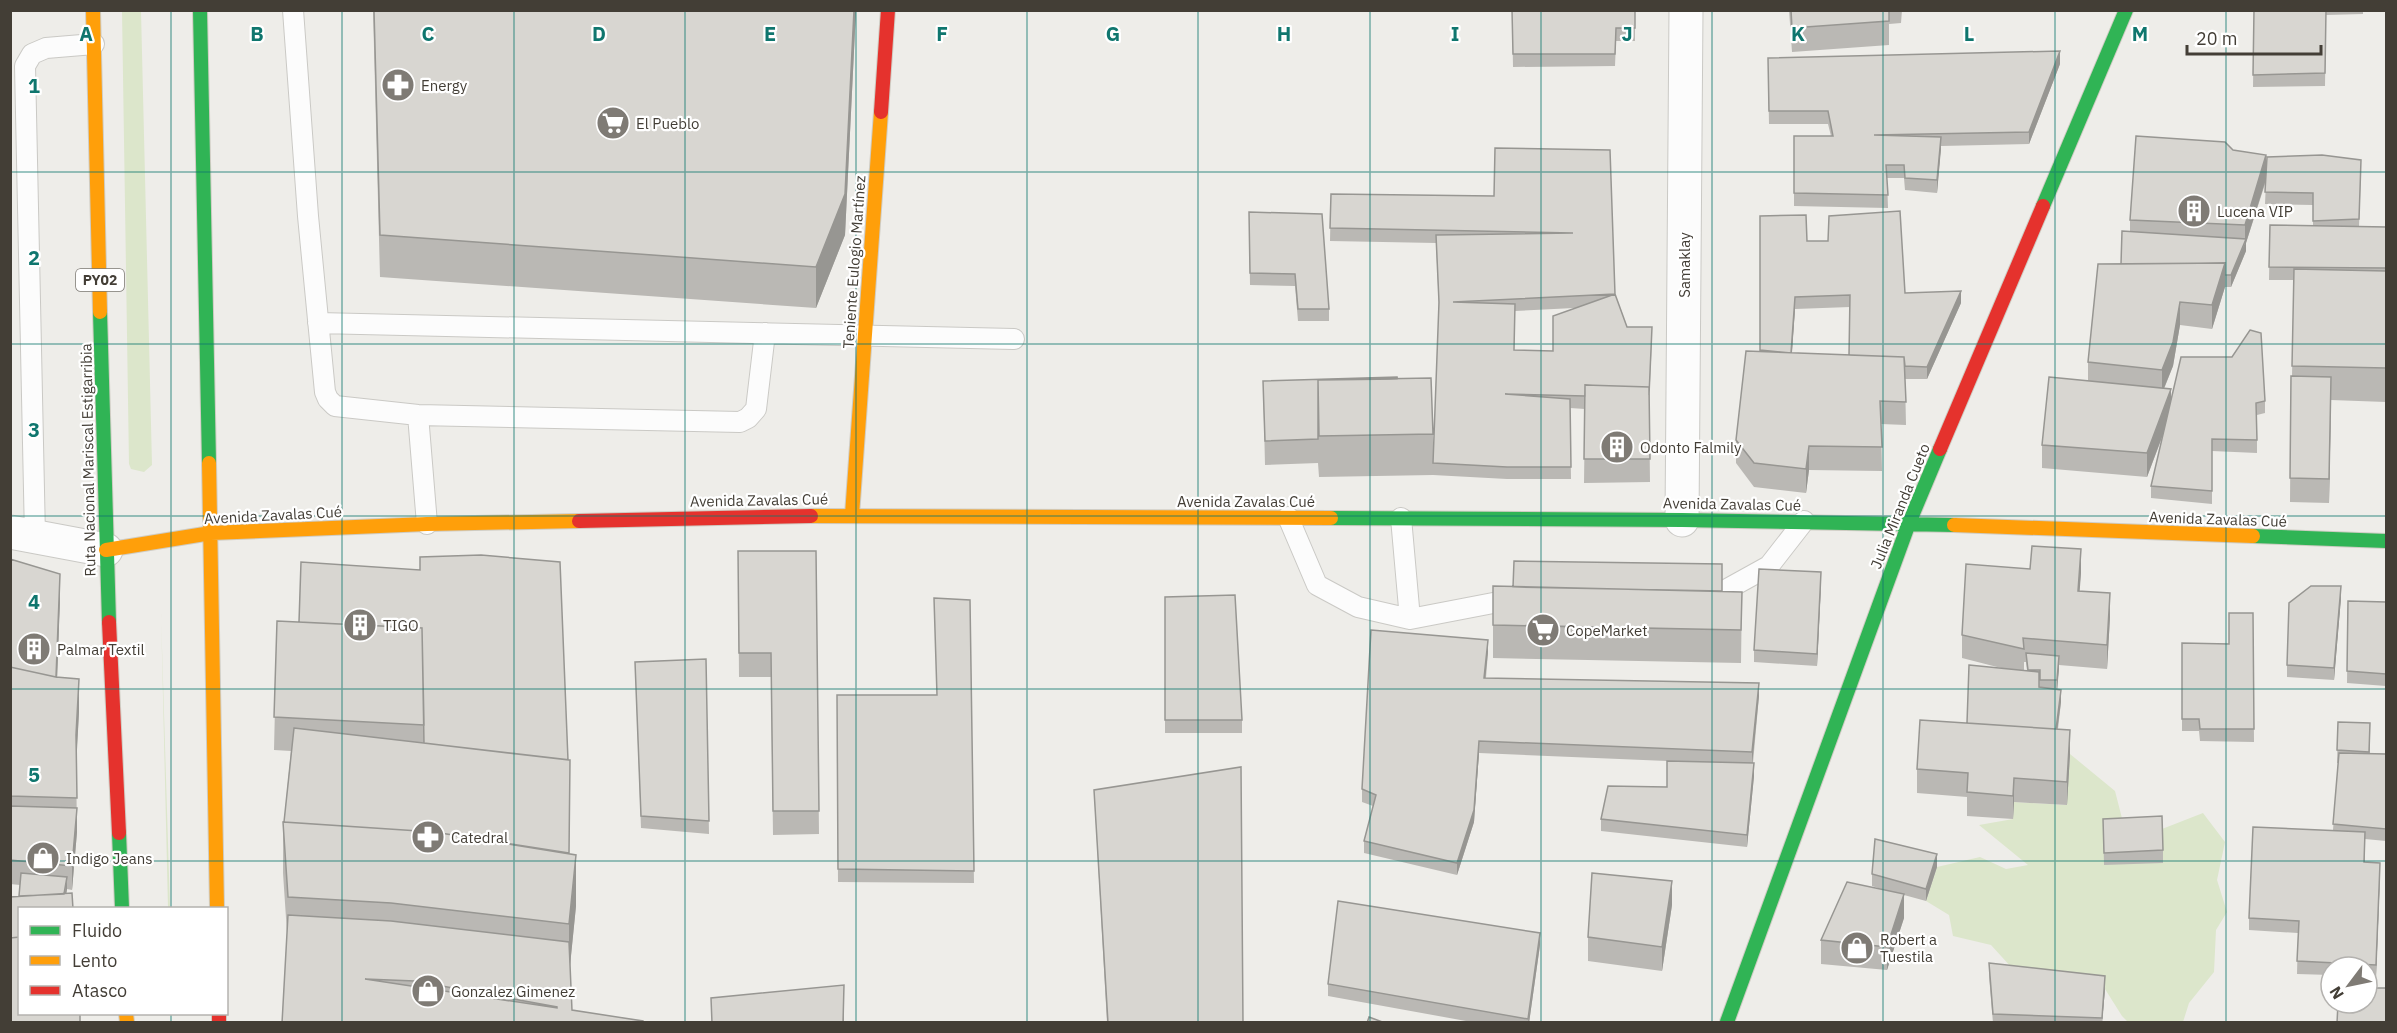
<svg xmlns="http://www.w3.org/2000/svg" width="2397" height="1033" viewBox="0 0 2397 1033" font-family="'IBM Plex Sans',sans-serif">
<style>
.green{fill:#dce6cb}
.lines{fill:none;stroke-linecap:round;stroke-linejoin:round}
.lane-casing{stroke:#cac9c5;stroke-width:22}
.street-casing{stroke:#cac9c5;stroke-width:35}
.fast-casing{stroke:#cfccc3;stroke-width:16}
.slow-casing{stroke:#cfccc3;stroke-width:16}
.jam-casing{stroke:#cfccc3;stroke-width:16}
.lane{stroke:#fcfcfc;stroke-width:20}
.street{stroke:#fcfcfc;stroke-width:33}
.fast{stroke:#30b455;stroke-width:14}
.slow{stroke:#ff9f0a;stroke-width:14}
.jam{stroke:#e5322d;stroke-width:14}
.wall{fill:#bab8b4;fill-rule:evenodd}
.shaded-wall{fill:#979692}
.building{fill:#d8d6d1;stroke:#979692;stroke-width:1.5;fill-rule:evenodd}
.grid{fill:none;stroke:#0f766e;stroke-width:1.5;stroke-opacity:0.55}
.labels{text-anchor:middle;dominant-baseline:central;stroke-width:4.5;stroke-linejoin:round;paint-order:stroke}
.shield{fill:#fff;stroke:#7b7872;stroke-width:1.5}
.shield-label{font-size:14px;font-weight:bold;fill:#433e36}
.poi-label{font-size:15px;fill:#433e36;stroke:#fff;text-anchor:start}
.street-label{font-size:15px;fill:#433e36;stroke:#fff}
.grid-label{font-size:20px;text-anchor:middle;font-weight:bold;fill:#0f766e;stroke:#fff;stroke-width:4.5;stroke-linejoin:round;paint-order:stroke}
</style>
<rect width="100%" height="100%" fill="#eeede9"/>
<path class="green" d="M122,11H141L152,465L144,472L131,469L129,464Z
M161,613V615L170,908H168Z
M2070,754L2115,791L2125,830L2162,829L2203,813L2225,842L2217,880L2227,912L2216,930L2214,972L2189,1003L2183,1022H2128L2122,1016L2105,989L2022,979L1991,945L1953,936L1949,915L1926,901L1937,867L1980,857L2006,869L2028,865L1979,825L2013,819L2014,802L2066,805Z"/>
<g class="lines">
<defs>
<path id="lane" d="M293,10L308,216L325,392L328,399L335,406L418,415L740,422L748,418L756,409L765,333
M318,323L1014,339
M418,415L427,524
M1288,517L1317,585L1358,607L1410,619L1514,599
M1401,518L1410,619
M35,537L25,66L32,54L46,48L94,44
M1722,592L1769,566L1804,521"/>
<path id="street" d="M1682,520L1686,10
M10,532L106,550"/>
<path id="fast" d="M200,10L209,463
M2043,206L2126,10
M100,312L109,622
M1331,518L1682,520L1954,525
M2253,536L2386,541
M119,833L122,908
M1727,1022L1909,523L1940,449"/>
<path id="slow" d="M93,10L100,312
M209,463L217,908
M852,515L881,112
M811,516L1331,518
M1954,525L2253,536
M106,550L211,533L427,524L579,521
M126,1014L127,1022"/>
<path id="jam" d="M881,112L888,10
M1940,449L2043,206
M579,521L811,516
M109,622L119,833
M219,1014V1022"/>
</defs>
<use href="#lane" class="lane-casing"/>
<use href="#street" class="street-casing"/>
<use href="#fast" class="fast-casing"/>
<use href="#slow" class="slow-casing"/>
<use href="#jam" class="jam-casing"/>
<use href="#lane" class="lane"/>
<use href="#street" class="street"/>
<use href="#fast" class="fast"/>
<use href="#slow" class="slow"/>
<use href="#jam" class="jam"/>
</g>
<path class="wall" d="M373,10H856L845,235L816,308L380,277Z
M1512,10H1635V41H1616L1615,66L1513,67Z
M1789,10H1902L1901,23L1889,24V45L1792,52Z
M2254,10H2363V14L2326,15L2325,86L2253,87Z
M2060,64L2029,144L1941,146L1937,193L1905,190L1904,178H1887L1888,208L1794,206V136H1831L1828,124H1769L1768,71Z
M1495,148L1615,294L1627,327L1652,340L1649,404L1650,482L1584,483L1585,409L1570,408L1571,479H1507L1433,475L1319,477L1318,463L1265,465L1263,381L1397,379L1433,434V463L1439,308L1436,243L1330,241L1331,194L1494,196ZM1574,308L1553,351L1514,350L1515,311Z
M2266,172H2361L2359,226L2386,227V402L2331,400L2329,503L2290,502L2291,376H2292L2294,280H2269L2270,225H2313V205L2265,204L2266,181L2246,243V251L2231,287H2225L2212,329L2180,325L2173,366L2164,389L2171,399L2265,401V413L2257,415V453L2212,451V504L2151,498V486L2163,435L2147,477L2042,468V445L2088,381V362L2121,264L2130,232V220Z
M1249,212L1329,309V321H1298L1295,286L1250,285Z
M1760,216L1905,293L1961,303L1927,379H1905L1906,425L1881,424L1882,471L1809,470L1806,493L1754,487L1736,463V440L1760,352ZM1850,307L1849,355L1792,353L1795,309Z
M738,551H816L819,834L773,835L771,677H739Z
M10,559L60,598L57,677L79,712L76,761L77,832L72,890L67,889L66,894L73,909L19,896L20,885L10,884Z
M2081,573L2079,591L2110,617L2107,669L2059,665L2057,689L2061,702L2058,729L2070,754L2067,805L2014,802L2013,819L1967,816V797L1917,793V769L1967,723L2005,669L1962,658V635ZM2024,662H2026L2027,671H2024Z
M1821,584L1817,666L1754,662V650Z
M1493,586L1742,592L1741,663L1493,658Z
M1165,597L1242,720V733H1165Z
M2341,598L2334,680L2287,677V665Z
M970,600L974,883L838,882L837,695H937Z
M2348,601L2386,602V686L2347,683Z
M2253,613L2254,742L2200,741L2199,731H2182V643L2229,644Z
M277,621L570,801L569,854L576,906L570,965L572,1010L282,1023L287,933L283,873V822H284L291,751L274,750Z
M1488,652L1486,678L1759,696L1753,763L1754,776L1747,847L1601,831V819L1667,787V761L1479,753L1474,822L1457,875L1364,853V841L1373,806L1362,802V789Z
M706,659L709,834L641,828L635,662Z
M2338,722L2370,723V754H2386V841L2365,839V862L2380,875L2376,977H2367V967H2331V975L2297,974L2298,933L2249,930V918L2333,830L2338,763H2337Z
M1094,790L1243,1023H1107Z
M2103,819L2163,850V863L2104,865Z
M1937,867L1926,901L1904,895V918L1887,970L1821,964V940L1884,890L1872,886V874Z
M1672,905L1662,971L1588,961V937Z
M1540,945L1529,1023H1477L1328,996V984Z
M1989,963L2105,989L2102,1023H1993L1989,976Z"/>
<path class="shaded-wall" d="M854,10H856L845,235L816,308V267Z
M2060,51V64L2029,144V132Z
M1941,137V149L1937,193V180Z
M2266,155V179L2246,243V251L2231,287V275L2245,243V225Z
M2225,263V287L2212,329V305Z
M1961,291V303L1927,379V367Z
M1795,297V309L1791,365V353Z
M2180,302V325L2173,366L2162,393V370Z
M2331,377V401L2329,503V479Z
M2171,389V413L2147,477V453Z
M1809,446V470L1806,493V469Z
M2081,549V573L2078,614V591Z
M1821,572V584L1817,666V654Z
M60,574V598L56,710V687Z
M2341,586V598L2334,680V668Z
M2110,593V617L2107,669V645Z
M1488,640V652L1484,690V678Z
M2059,656V668L2057,693V680Z
M79,679V712L76,769V735Z
M1759,683V696L1752,765V752Z
M2061,690V702L2055,746V734Z
M2070,730V754L2067,805V782Z
M1479,741V753L1474,822L1457,875V863Z
M1754,763V776L1747,847V835Z
M2014,778V802L2013,819V796Z
M77,808V832L72,890V866Z
M1937,854V867L1926,901V889Z
M576,855V906L569,976V924Z
M2380,863V875L2376,977V965Z
M67,877V889L64,909H63Z
M1672,881V905L1662,971V947Z
M1904,894V918L1887,970V947Z
M1540,933V945L1529,1023H1528Z
M2105,976V989L2102,1023V1018Z
M844,985V1023H843Z"/>
<path class="building" d="M374,10H854L845,194L816,267L380,235Z
M1512,10H1635V28H1616L1615,54H1513Z
M1791,10H1889V21L1792,28Z
M2254,10H2326L2325,73L2253,75Z
M2060,51L2029,132L1874,135L1941,137L1937,180L1905,178L1904,165H1886L1888,195L1794,193V136H1833L1828,111H1769L1768,58Z
M2136,136L2225,142L2233,150L2266,155L2245,225L2130,220Z
M1495,148L1610,150L1615,294L1627,327H1652L1649,395V387L1585,385V396L1505,394L1570,399L1571,467H1507L1433,463L1439,302L1436,235L1573,233L1330,228L1331,194L1494,196ZM1615,294L1553,316V351L1514,350L1515,304L1453,302Z
M2322,155L2361,160L2359,219L2313,221V193L2265,192L2267,157Z
M1900,211L1905,293L1961,291L1927,367L1905,366L1904,357L1849,355L1850,295L1795,297L1791,353L1760,350V216L1806,215L1807,241H1828L1829,216Z
M1249,212L1322,214L1329,309H1298L1295,274L1250,273Z
M2270,225L2386,227V268L2269,267Z
M2122,231L2246,239L2231,275H2225V263L2121,264Z
M2225,263L2212,305L2180,302L2173,342L2162,370L2088,362L2098,264Z
M2294,269L2386,271V368L2292,366Z
M2250,330L2261,333L2265,401L2256,403L2257,440L2212,439V491L2151,486L2181,357H2232Z
M1746,351L1904,357L1906,402L1880,401L1882,447L1809,446L1806,469L1754,463L1736,440Z
M2291,376L2331,377L2329,479L2290,478Z
M1397,377V379L1318,380V439L1265,441L1263,381Z
M2049,377L2171,389L2147,453L2042,445Z
M1431,378L1433,434L1319,436L1318,380Z
M1585,385L1649,387L1650,459H1584Z
M2032,546L2081,549L2078,591L2110,593L2107,645L2023,638L2024,649L1962,635L1966,564L2030,569Z
M738,551H816L819,811H773L771,653H739Z
M481,555L560,562L568,760L424,743L422,628L299,622L301,562L420,570V557Z
M10,559L60,574L56,677L10,667Z
M1514,561L1722,564V591L1513,587Z
M1759,569L1821,572L1817,654L1754,650Z
M1493,586L1742,592L1741,630L1493,625Z
M2311,586H2341L2334,668L2287,665L2289,603Z
M1235,595L1242,720H1165V597Z
M934,598L970,600L974,871L838,869L837,695H937Z
M2348,601L2386,602V674L2347,671Z
M2229,613H2253L2254,729H2200L2199,719H2182V643L2229,644Z
M277,621L422,628L424,725L274,717Z
M1371,630L1488,640L1484,678L1759,683L1752,752L1479,741L1474,810L1457,863L1364,841L1376,795L1362,789Z
M2026,653L2059,656L2057,680H2040V670H2028Z
M706,659L709,821L641,816L635,662Z
M1969,665L2039,672V687L2061,690L2056,729L1967,723Z
M10,667L56,677L79,679L76,735L77,798L10,796Z
M1920,720L2070,730L2067,782L2014,778L2013,796L1967,792L1968,773L1917,769Z
M2338,722L2370,723L2369,752L2337,750Z
M294,728L570,760L569,853L434,832L284,822Z
M2339,753L2386,754V829L2333,824Z
M1667,761L1754,763L1747,835L1601,819L1608,786L1667,787Z
M1241,767L1243,1023H1108L1094,790Z
M10,806L77,808L72,866L10,860Z
M2162,816L2163,850L2104,853L2103,819Z
M283,822L434,832L576,855L569,924L391,903L288,897Z
M2253,827L2365,832L2364,862L2380,863L2376,965L2297,961L2299,921L2249,918Z
M1875,839L1937,854L1926,889L1872,874Z
M21,873L67,877L64,894L19,896Z
M1592,873L1672,881L1662,947L1588,937Z
M1847,882L1904,894L1887,947L1821,940Z
M72,893L73,909H20V937L10,938V897Z
M1338,901L1540,933L1528,1019L1328,984Z
M288,915L391,921L569,942L572,1010L643,1021V1023H282ZM365,979L415,981L557,1007V1008Z
M20,937V1014H80V1023H10V938Z
M1989,963L2105,976L2102,1018L1993,1014Z
M844,985L843,1023H712L711,998Z
M2367,988H2386V1023H2337L2338,1003H2367Z
M1369,1017L1385,1023H1367Z"/>
<path class="grid" d="M171,10V908M342,10V1022M514,10V1022M685,10V1022M856,10V1022M1027,10V1022M1198,10V1022M1370,10V1022M1541,10V1022M1712,10V1022M1883,10V1022M2055,10V1022M2226,10V1022M10,172H2386M10,344H2386M10,516H2386M10,689H2386M10,861H2386M171,1014V1022"/>
<defs>
<symbol id="pharmacy-disc" viewBox="-11 -11 22 22"><circle r="9.5" fill="#7f7b75" stroke="#fff"/><path d="M-2-6h4v4h4v4h-4v4h-4v-4h-4v-4h4Z" fill="#fff"/></symbol>
<symbol id="supermarket-disc" viewBox="-11 -11 22 22"><circle r="9.5" fill="#7f7b75" stroke="#fff"/><path d="M-6-5.5h2.5l.6 2H6L4.5 2H-2.5L-4.4-4H-6ZM-1.5 3.2a1.3 1.3 0 1 0 .1 0ZM3 3.2a1.3 1.3 0 1 0 .1 0Z" fill="#fff"/></symbol>
<symbol id="building-disc" viewBox="-11 -11 22 22"><circle r="9.5" fill="#7f7b75" stroke="#fff"/><path d="M-4-6H4V6H1V3H-1V6H-4ZM-2.5-4.3h1.7v1.8h-1.7ZM.8-4.3h1.7v1.8H.8ZM-2.5-1h1.7V.8h-1.7ZM.8-1h1.7V.8H.8Z" fill="#fff"/></symbol>
<symbol id="shop-disc" viewBox="-11 -11 22 22"><circle r="9.5" fill="#7f7b75" stroke="#fff"/><path d="M-5-2.5h2.3a2.7 3.5 0 0 1 5.4 0H5L5.5 6h-11ZM-1.5-2.5h3a1.5 2.3 0 0 0-3 0Z" fill="#fff"/></symbol>
</defs>
<g fill-rule="evenodd">
<use href="#pharmacy-disc" x="379" y="66" width="38" height="38"/>
<use href="#supermarket-disc" x="594" y="104" width="38" height="38"/>
<use href="#building-disc" x="2175" y="192" width="38" height="38"/>
<use href="#building-disc" x="1598" y="428" width="38" height="38"/>
<use href="#building-disc" x="341" y="606" width="38" height="38"/>
<use href="#supermarket-disc" x="1524" y="611" width="38" height="38"/>
<use href="#building-disc" x="15" y="630" width="38" height="38"/>
<use href="#pharmacy-disc" x="409" y="818" width="38" height="38"/>
<use href="#shop-disc" x="24" y="839" width="38" height="38"/>
<use href="#shop-disc" x="1838" y="929" width="38" height="38"/>
<use href="#shop-disc" x="409" y="972" width="38" height="38"/>
</g>
<g class="labels">
<rect class="shield" x="76" y="269" width="48" height="22" rx="4.5"/>
<g class="shield-label">
<text x="100" y="280">PY02</text>
</g>
<g class="poi-label">
<text x="421" y="85">Energy</text>
<text x="636" y="123">El Pueblo</text>
<text x="2217" y="211">Lucena VIP</text>
<text x="1640" y="447">Odonto Falmily</text>
<text x="383" y="625">TIGO</text>
<text x="1566" y="630">CopeMarket</text>
<text x="57" y="649">Palmar Textil</text>
<text x="451" y="837">Catedral</text>
<text x="66" y="858">Indigo Jeans</text>
<text x="1880" y="939">Robert a<tspan x="1880" dy="17">Tuestila</tspan></text>
<text x="451" y="991">Gonzalez Gimenez</text>
</g>
<g class="street-label">
<text transform="translate(854 262) rotate(-86)">Teniente Eulogio Martínez</text>
<text transform="translate(1684 265) rotate(-90)">Samaklay</text>
<text transform="translate(88 460) rotate(-91)">Ruta Nacional Mariscal Estigarribia</text>
<text transform="translate(759 500) rotate(-1)">Avenida Zavalas Cué</text>
<text x="1246" y="501">Avenida Zavalas Cué</text>
<text transform="translate(1732 504) rotate(1)">Avenida Zavalas Cué</text>
<text transform="translate(1900 506) rotate(-68)">Julia Miranda Cueto</text>
<text transform="translate(273 515) rotate(-3)">Avenida Zavalas Cué</text>
<text transform="translate(2218 519) rotate(2)">Avenida Zavalas Cué</text>
</g>
</g>
<g class="grid-label">
<text x="86" y="41">A</text>
<text x="257" y="41">B</text>
<text x="428" y="41">C</text>
<text x="599" y="41">D</text>
<text x="770" y="41">E</text>
<text x="942" y="41">F</text>
<text x="1113" y="41">G</text>
<text x="1284" y="41">H</text>
<text x="1455" y="41">I</text>
<text x="1627" y="41">J</text>
<text x="1798" y="41">K</text>
<text x="1969" y="41">L</text>
<text x="2140" y="41">M</text>
<text x="34" y="93">1</text>
<text x="34" y="265">2</text>
<text x="34" y="437">3</text>
<text x="34" y="609">4</text>
<text x="34" y="782">5</text>
</g>
<rect width="2397" height="1033" fill="none" stroke="#433e36" stroke-width="24"/>
<rect x="18" y="907" width="210" height="108" fill="#ffffff" stroke="#b4b2af" stroke-width="1.5"/>
<rect x="30" y="926" width="30" height="9" fill="#30b455" stroke="#b4b2af" stroke-width="1.5"/>
<text x="72" y="937" font-size="18" fill="#433e36">Fluido</text>
<rect x="30" y="956" width="30" height="9" fill="#ff9f0a" stroke="#b4b2af" stroke-width="1.5"/>
<text x="72" y="967" font-size="18" fill="#433e36">Lento</text>
<rect x="30" y="986" width="30" height="9" fill="#e5322d" stroke="#b4b2af" stroke-width="1.5"/>
<text x="72" y="997" font-size="18" fill="#433e36">Atasco</text>
<g transform="translate(2349 985) rotate(238)"><circle r="28" fill="#ffffff" stroke="#b4b2af" stroke-width="1.5"/>
<path d="M0-4.5L10 22L0 15L-10 22Z" fill="#7f7b75"/>
<text y="-9" font-size="16" font-weight="bold" text-anchor="middle" fill="#433e36">N</text>
</g>
<path d="M2187 45v9h134v-9" fill="none" stroke="#433e36" stroke-width="3"/>
<text x="2196" y="45" font-size="18" fill="#433e36" stroke="#ffffff" stroke-width="4.5" paint-order="stroke">20 m</text>
</svg>
